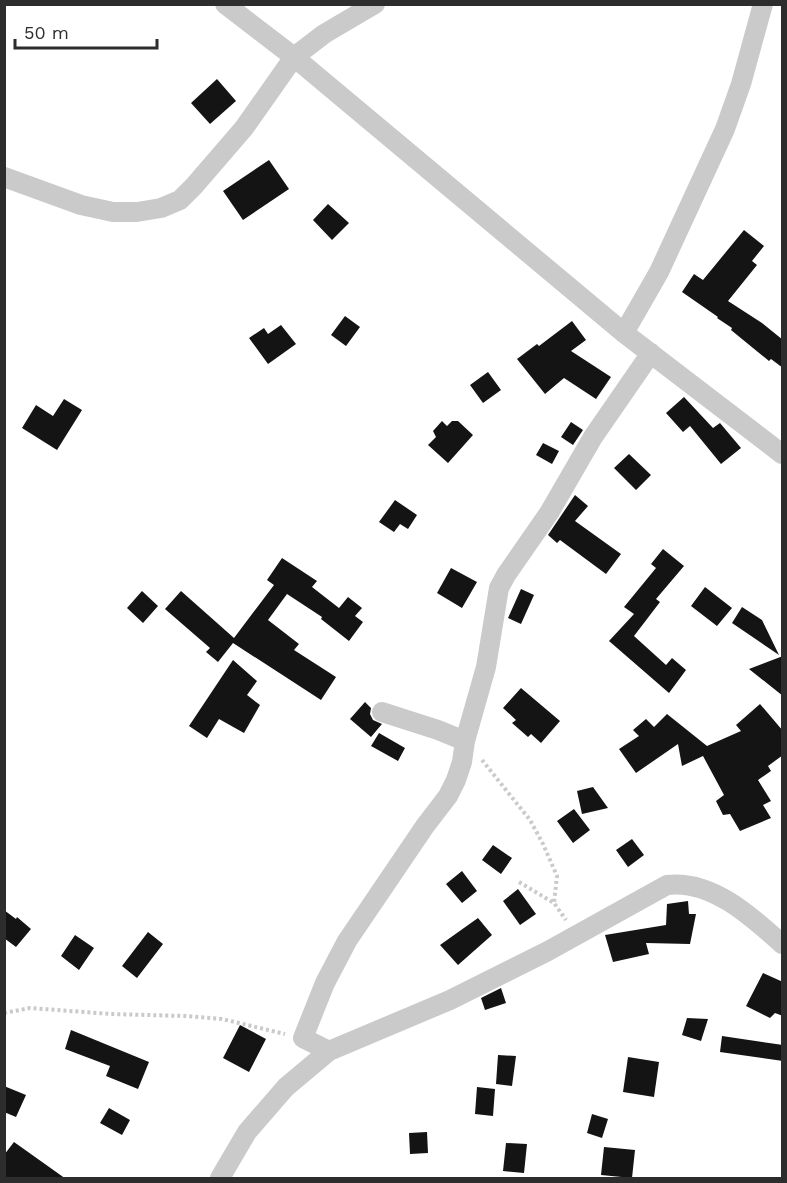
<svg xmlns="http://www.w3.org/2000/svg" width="787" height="1183" viewBox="0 0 787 1183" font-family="'Work Sans',sans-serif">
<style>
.building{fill:#141414}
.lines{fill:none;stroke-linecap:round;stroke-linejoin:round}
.path{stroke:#cacaca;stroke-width:4;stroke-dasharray:3 3;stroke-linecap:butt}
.minor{stroke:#cacaca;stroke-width:20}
</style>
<rect width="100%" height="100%" fill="#fff"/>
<path class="building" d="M217,79L236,101L210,124L191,103Z
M269,160L289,189L243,220L223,191Z
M328,204L349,223L332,240L313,220Z
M744,230L764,246L752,261L757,265L728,301L762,323L783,340V368L771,359L769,361L731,330L732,328L717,318L718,317L682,292L694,274L703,280Z
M345,316L360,327L346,346L331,335Z
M572,321L586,340L571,351L611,377L596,399L564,378L545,394L517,359L537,344L539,346Z
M281,325L296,344L268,364L249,338L264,328L268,334Z
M488,372L501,390L483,403L470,385Z
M684,397L713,428L720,423L741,448L721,464L690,426L683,432L666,413Z
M64,399L82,410L57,450L22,428L36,405L53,416Z
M442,421L447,426L452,421H458L473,435L448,463L428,445L436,437L433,431Z
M571,422L583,430L573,445L561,437Z
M543,443L559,451L552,464L536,455Z
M629,454L651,475L636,490L614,468Z
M575,495L588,506L575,521L621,554L606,574L560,540L557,543L548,535Z
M395,500L417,515L408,529L400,524L394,532L379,522Z
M663,549L684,566L656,599L660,602L634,636L666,665L672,658L686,670L669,693L609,641L634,614L624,607L656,568L651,564Z
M282,558L317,581L312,587L339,608L348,597L362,608L355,616L363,622L349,641L321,619L322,617L287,594L268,620L299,644L294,650L336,677L321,700L233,643L218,662L206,652L210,648L165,609L181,591L234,638L274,585L267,580Z
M451,568L477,582L462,608L437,593Z
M705,587L732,608L717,626L691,606Z
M521,589L534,595L521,624L508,618Z
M142,591L158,606L143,623L127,608Z
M742,607L762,620L779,655L732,623Z
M783,656V696L749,669Z
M233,660L257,681L247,695L260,705L244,733L219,719L207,738L189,726Z
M521,688L560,721L541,743L531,734L528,737L512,723L516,720L503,708Z
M365,702L371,708L370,714L373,720L382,724L371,737L350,719Z
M760,704L783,731V755L768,766L771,771L758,780L771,801L763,805L771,818L740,831L730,814L723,815L716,801L724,795L703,756L682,766L678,744L636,773L619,749L639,736L633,730L646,719L654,727L667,714L707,746L741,731L736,725Z
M379,733L405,748L398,761L371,746Z
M593,787L608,808L582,814L577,791Z
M574,809L590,830L573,843L557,821Z
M632,839L644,855L628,867L616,850Z
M493,845L512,858L501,874L482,860Z
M462,871L477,891L462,903L446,884Z
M518,889L536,914L520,925L503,901Z
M688,901L689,914H696L690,944L646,943L649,954L613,962L605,935L666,925L667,904Z
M4,910L16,919L17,917L31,929L16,947L4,938Z
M478,918L492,935L458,965L440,945Z
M148,932L163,944L137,978L122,966Z
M75,935L94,948L79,970L61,956Z
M763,973L783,982V1016L775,1013L770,1018L746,1006Z
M501,988L506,1003L485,1010L481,998Z
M687,1018L708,1019L701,1041L682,1035Z
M240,1025L266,1039L249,1072L223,1058Z
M71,1030L149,1062L138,1089L106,1076L110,1066L65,1049Z
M722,1036L783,1045V1061L720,1052Z
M498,1055L516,1056L512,1086L496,1084Z
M628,1057L659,1062L654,1097L623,1092Z
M4,1086L26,1095L16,1117L4,1112Z
M477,1087L495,1089L493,1116L475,1114Z
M109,1108L130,1120L122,1135L100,1123Z
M592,1114L608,1119L602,1138L587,1133Z
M427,1132L428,1153L410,1154L409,1133Z
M14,1142L66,1179H4V1155Z
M506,1143L527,1144L524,1173L503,1171Z
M604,1147L635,1150L632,1178L601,1175Z"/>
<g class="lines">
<path class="path" d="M482,760L530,820L543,844L557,876L554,903
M519,882L554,903L566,920
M4,1013L30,1008L111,1014L185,1016L222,1019L285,1034"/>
<path class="minor" d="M225,4L294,57L624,333L782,454
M4,177L81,205L113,212H137L161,208L180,200L194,186L244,128L294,57L324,34L375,4
M624,333L659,272L725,129L741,84L763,4
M382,712L438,730L465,741
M329,1051L303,1038L325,983L347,941L425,826L448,796L456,780L462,762L465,741L486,667L499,588L506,575L549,513L593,437L651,353
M220,1178L247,1132L286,1087L329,1051L450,1000L548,951L667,885C711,879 752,917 782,944"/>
</g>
<rect width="787" height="1183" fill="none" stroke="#2d2d2d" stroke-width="12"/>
<path d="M15 39v9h142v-9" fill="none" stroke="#2d2d2d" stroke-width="3"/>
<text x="24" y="39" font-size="18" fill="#2d2d2d" stroke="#ffffff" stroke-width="4.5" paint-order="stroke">50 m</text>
</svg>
